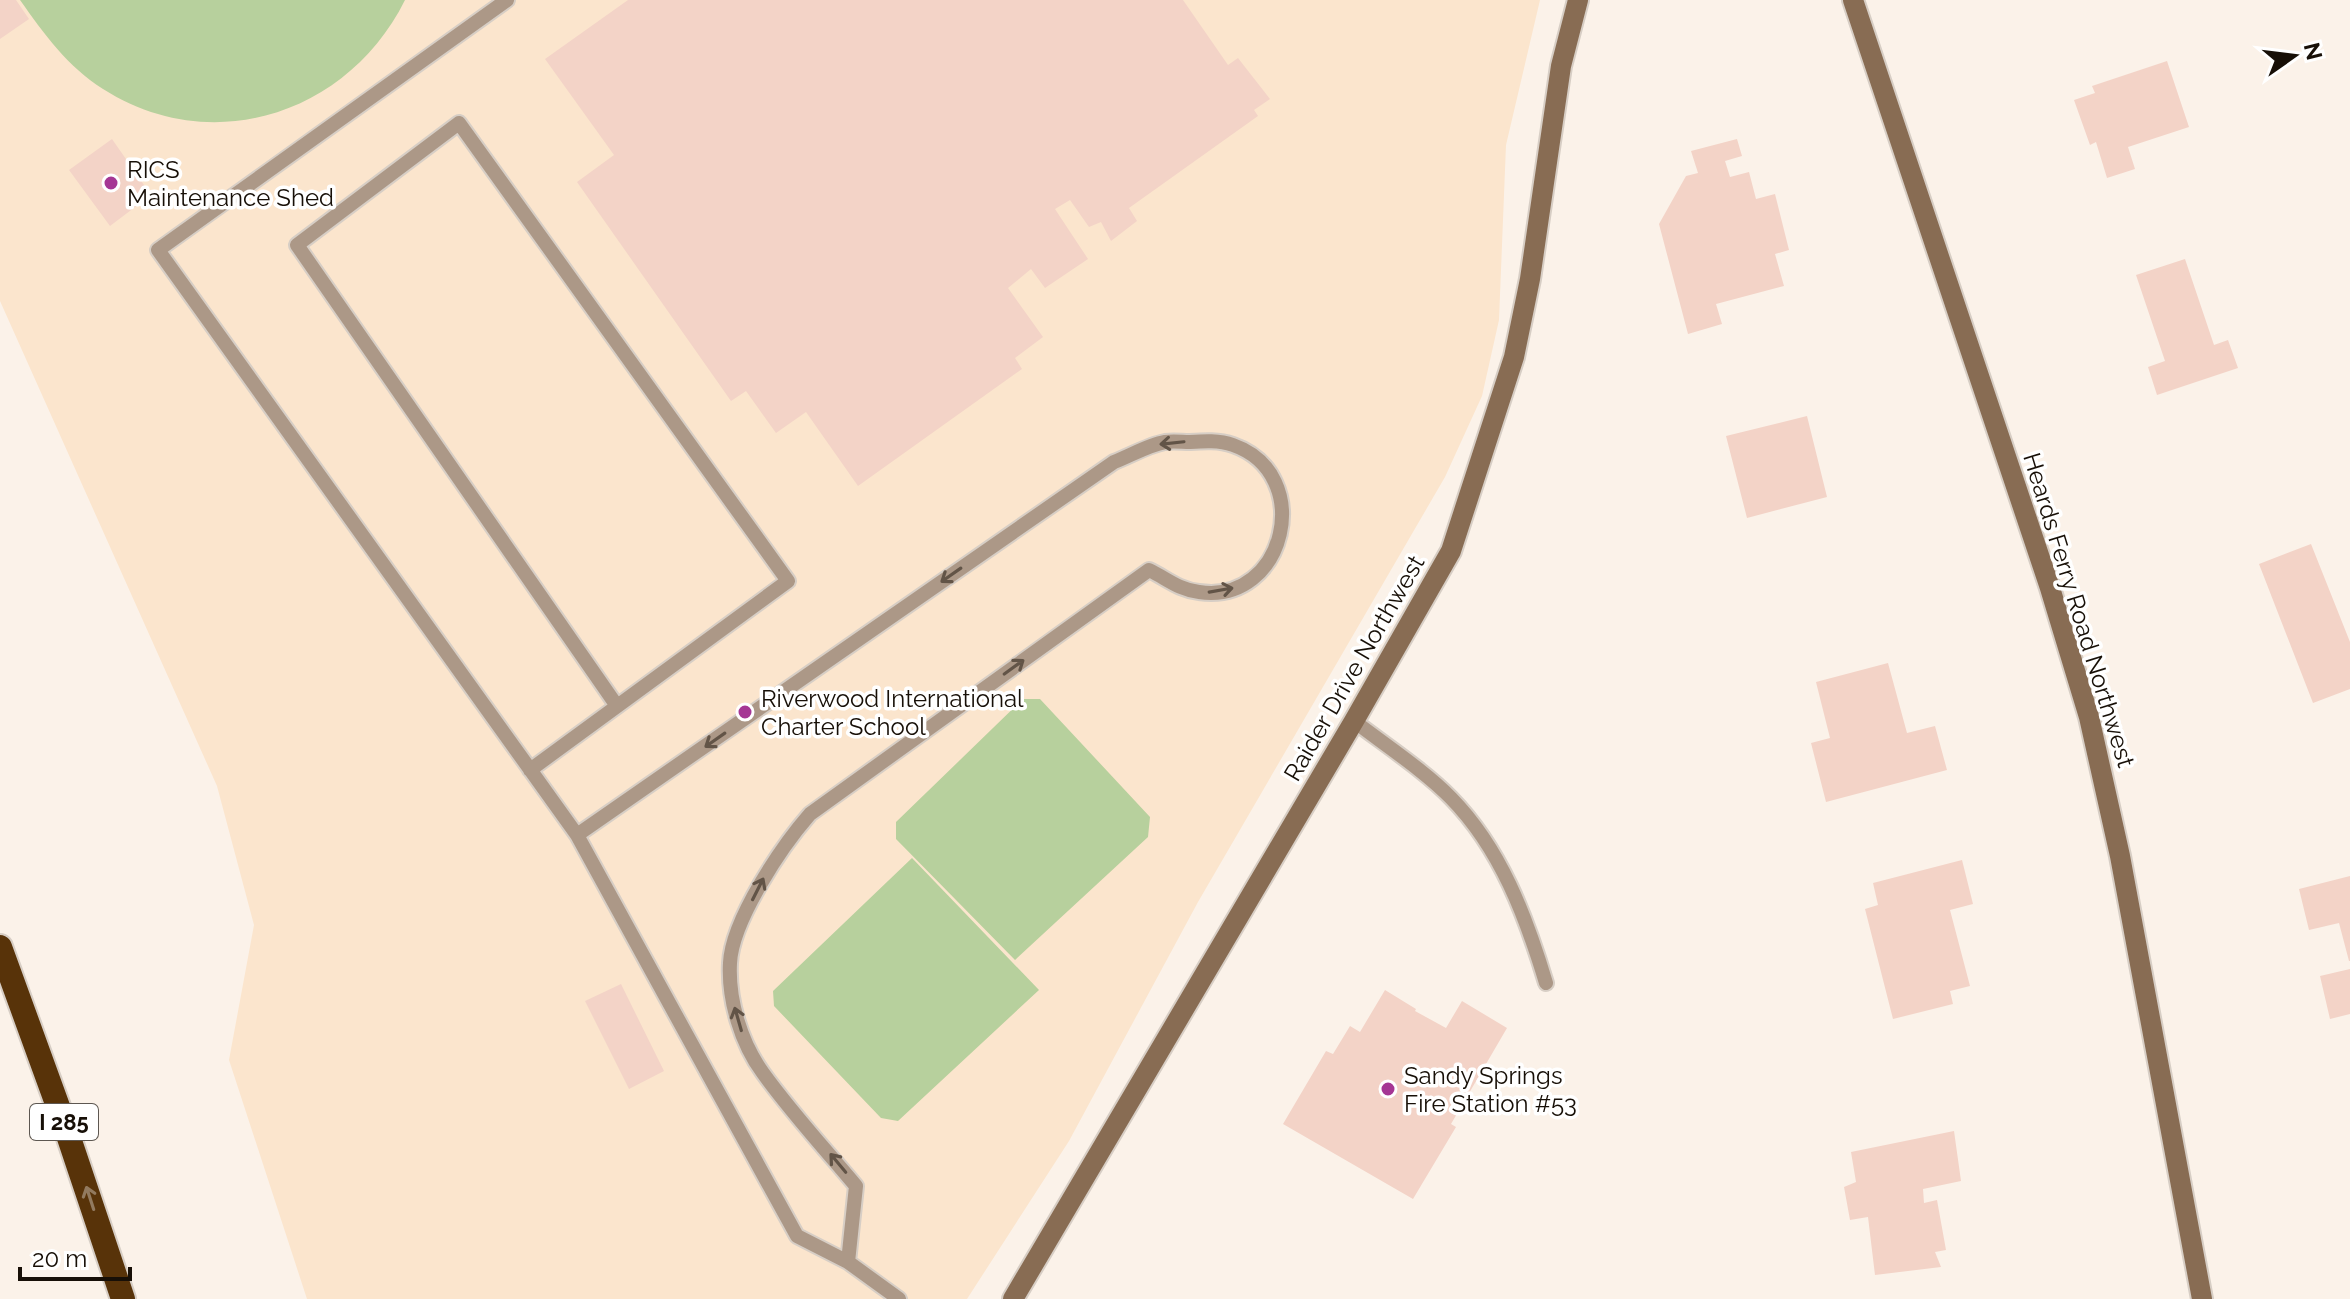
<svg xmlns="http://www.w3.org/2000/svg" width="2350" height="1299" viewBox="0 0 2350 1299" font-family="Raleway,sans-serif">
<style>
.built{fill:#fbe5cd}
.green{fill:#b7d09d}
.building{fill:#f3d3c7}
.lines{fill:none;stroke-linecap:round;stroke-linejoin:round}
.lane-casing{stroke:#d7cec5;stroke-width:18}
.secondary-casing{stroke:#d7cec5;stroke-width:24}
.highway-casing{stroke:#d7cec5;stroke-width:28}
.lane{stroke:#ac9887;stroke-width:14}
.secondary{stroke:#886c53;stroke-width:20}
.highway{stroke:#583309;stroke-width:24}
.oneway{stroke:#625447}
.oneway2{stroke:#927a5f}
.poi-dot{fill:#a53694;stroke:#fff;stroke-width:3}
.labels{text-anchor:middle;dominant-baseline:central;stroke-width:7;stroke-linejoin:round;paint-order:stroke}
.shield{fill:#fff;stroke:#5d5751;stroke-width:2}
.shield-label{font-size:22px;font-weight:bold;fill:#170f07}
.poi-label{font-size:24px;fill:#170f07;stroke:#fff;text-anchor:start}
.street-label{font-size:24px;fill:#170f07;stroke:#fff}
</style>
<rect width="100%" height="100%" fill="#fbf2e9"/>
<path class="built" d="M0,0H1540L1506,145L1499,320L1482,396L1445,477L1198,902L1069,1141L967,1299H307L229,1060L254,925L217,786L0,301Z"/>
<path class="green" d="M20,0H405C349,113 213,159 103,89C68,67 44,34 20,0Z
M1023,699H1040L1150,817L1148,837L1015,960L896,839V822Z
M912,858L1039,990L898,1121L881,1118L774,1006L773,991Z"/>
<path class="building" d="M0,0H16L29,19L0,39Z
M628,0H1183L1228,65L1238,58L1270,99L1254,110L1258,116L1129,208L1137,221L1111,241L1101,222L1089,227L1070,200L1055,209L1088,259L1045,288L1031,269L1008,288L1043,337L1015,358L1022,369L858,486L806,412L776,433L746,391L731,401L577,182L614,155L545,59Z
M2167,61L2189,127L2128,147L2135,169L2107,178L2096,142L2090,145L2074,100L2095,93L2092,86Z
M112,139L151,195L110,226L69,170Z
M1737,139L1742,156L1725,161L1730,177L1749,172L1756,199L1775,194L1789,250L1775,254L1784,286L1716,304L1722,324L1688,334L1659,224L1686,176L1698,173L1691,151Z
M2185,259L2214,345L2228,340L2238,368L2157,395L2148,367L2165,361L2136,275Z
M1807,416L1827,497L1747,518L1726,436Z
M2311,544L2350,642V689L2313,703L2259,564Z
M1888,663L1907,733L1935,726L1947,770L1826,802L1811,743L1830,738L1816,682Z
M1962,860L1973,904L1950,910L1970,986L1950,991L1953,1004L1893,1019L1865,909L1878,905L1873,883Z
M2350,876V961H2349L2339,923L2309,930L2299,889Z
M2350,969V1014L2330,1019L2320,976Z
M621,984L664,1071L629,1089L585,1001Z
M1385,990L1416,1009L1415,1011L1446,1028L1462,1001L1507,1028L1451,1124L1456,1127L1413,1199L1283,1124L1326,1051L1333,1054L1350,1026L1360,1032Z
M1954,1131L1961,1181L1923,1189L1924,1203L1937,1200L1946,1250L1935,1252L1941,1267L1875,1275L1868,1217L1850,1220L1844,1187L1856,1182L1851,1152Z"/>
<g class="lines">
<defs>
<path id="lane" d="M507,0L158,250L577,835
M1354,721C1384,744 1426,772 1451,798C1501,849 1526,917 1546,983
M530,770L788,581L459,123L297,245L617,706
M848,1262L856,1186C825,1149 791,1112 763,1073C741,1043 728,1000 730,963C732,920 782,846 810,814L1149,570C1166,578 1179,590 1199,592C1286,605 1316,474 1233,445C1219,440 1204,441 1190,442C1182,442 1173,441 1165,442C1148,445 1130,456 1114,462L577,835L797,1236L848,1262L899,1299"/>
<path id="secondary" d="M1853,0L2050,588L2089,717L2120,856L2202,1299
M1013,1299L1354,721L1451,551L1514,357L1530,279L1561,66L1578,0"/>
<path id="highway" d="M0,947L64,1123L123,1299"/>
</defs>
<use href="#lane" class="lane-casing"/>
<use href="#secondary" class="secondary-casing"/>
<use href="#highway" class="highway-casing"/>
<use href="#lane" class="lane"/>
<use href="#secondary" class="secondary"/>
<use href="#highway" class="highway"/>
</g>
<defs><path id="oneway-shaft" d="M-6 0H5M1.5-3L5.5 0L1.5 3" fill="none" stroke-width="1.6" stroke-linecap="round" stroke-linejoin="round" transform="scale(2)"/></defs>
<g class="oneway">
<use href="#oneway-shaft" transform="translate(1172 443) rotate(174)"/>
<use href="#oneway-shaft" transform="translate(951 575) rotate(145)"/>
<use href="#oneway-shaft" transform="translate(1221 590) rotate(-10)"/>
<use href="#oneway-shaft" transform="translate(1014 667) rotate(-36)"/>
<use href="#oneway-shaft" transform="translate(715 740) rotate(145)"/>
<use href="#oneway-shaft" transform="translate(758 889) rotate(-63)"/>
<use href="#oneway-shaft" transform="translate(738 1019) rotate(-106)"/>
<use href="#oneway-shaft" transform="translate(838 1163) rotate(-130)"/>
</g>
<use class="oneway2" href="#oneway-shaft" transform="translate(90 1198) rotate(-108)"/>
<g class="poi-dot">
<circle cx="111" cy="183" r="8"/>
<circle cx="745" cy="712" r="8"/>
<circle cx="1388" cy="1089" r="8"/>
</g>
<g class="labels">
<rect class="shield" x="30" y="1104" width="68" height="36" rx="6"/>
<g class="shield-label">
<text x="64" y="1122">I 285</text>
</g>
<g class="poi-label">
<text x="127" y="169">RICS<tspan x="127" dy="28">Maintenance Shed</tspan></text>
<text x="761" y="698">Riverwood International<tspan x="761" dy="28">Charter School</tspan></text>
<text x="1404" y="1075">Sandy Springs<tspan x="1404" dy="28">Fire Station #53</tspan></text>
</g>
<g class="street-label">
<text transform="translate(2079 610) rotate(73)">Heards Ferry Road Northwest</text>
<text transform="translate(1354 668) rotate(-60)">Raider Drive Northwest</text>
</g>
</g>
<g transform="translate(2294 56) rotate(76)" stroke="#ffffff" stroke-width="6" paint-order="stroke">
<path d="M0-6L14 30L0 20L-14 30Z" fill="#170f07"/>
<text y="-12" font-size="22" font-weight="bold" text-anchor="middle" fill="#170f07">N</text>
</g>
<path d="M20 1267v12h110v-12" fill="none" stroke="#170f07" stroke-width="4"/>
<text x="32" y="1267" font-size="24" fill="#170f07" stroke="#ffffff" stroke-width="6" paint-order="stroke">20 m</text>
</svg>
